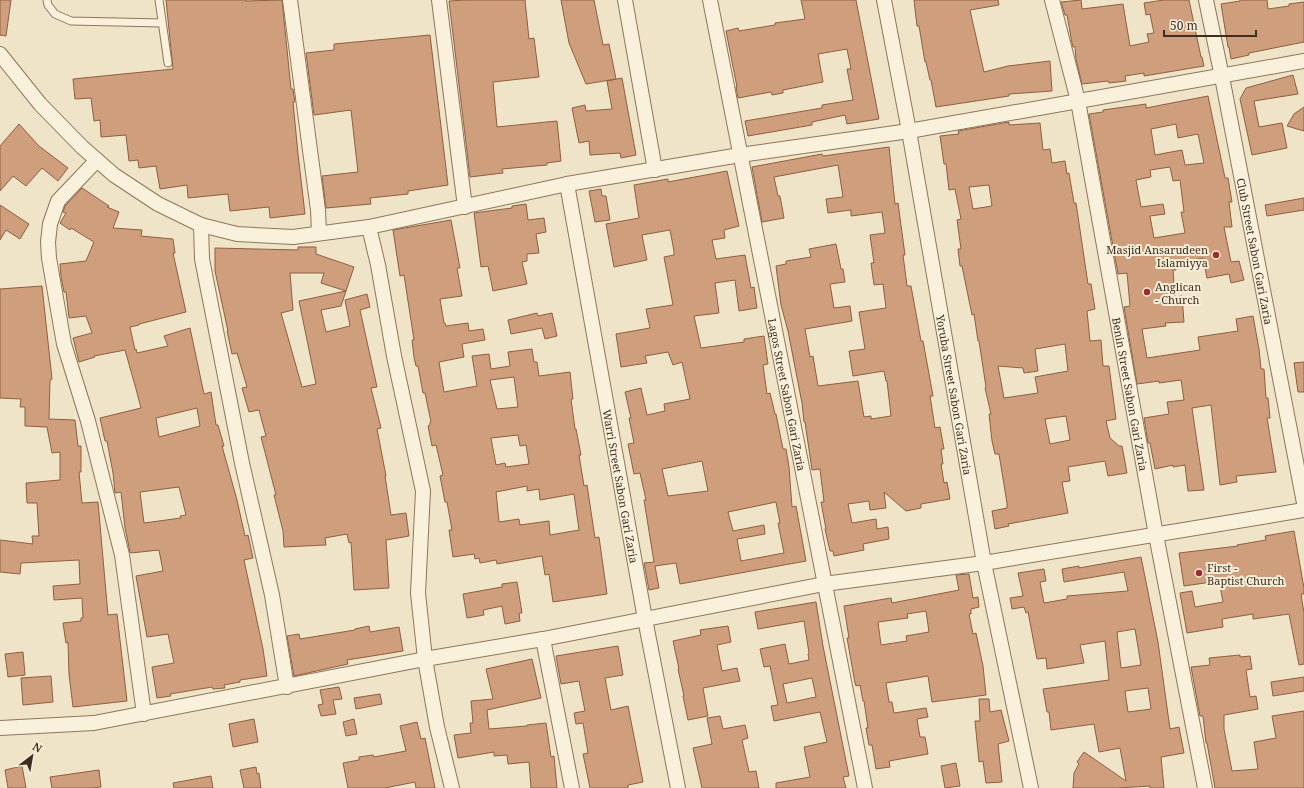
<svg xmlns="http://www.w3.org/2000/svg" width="1304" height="788" viewBox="0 0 1304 788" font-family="'Noto Serif',serif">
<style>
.building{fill:#cf9f7d;stroke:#8d5f41;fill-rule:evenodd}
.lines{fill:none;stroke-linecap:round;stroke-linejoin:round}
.service-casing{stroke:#8d765c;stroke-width:9}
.minor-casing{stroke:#8d765c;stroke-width:16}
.service{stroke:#faf1dc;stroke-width:7}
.minor{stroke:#faf1dc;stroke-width:14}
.poi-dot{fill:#9e2a2b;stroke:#f7eed8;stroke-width:1.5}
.labels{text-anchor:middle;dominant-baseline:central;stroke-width:4;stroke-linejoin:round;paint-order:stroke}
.poi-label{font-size:11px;fill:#3d2e20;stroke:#f7eed8;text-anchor:start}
.street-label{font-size:11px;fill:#3d2e20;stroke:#f7eed8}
</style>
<rect width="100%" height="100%" fill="#f0e4c8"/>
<path class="building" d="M0,0H11L6,36L0,35Z
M166,0H246V1L282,0L291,89H293L295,102H293L298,154L305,214L270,218L269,207L230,211L228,194L188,198L187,185L160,189L156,166L139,168L138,160L129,161L126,135L101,137L100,120L94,121L91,98L75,99L73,79L173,69Z
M466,0H525L529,39L534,38L539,77L493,82L497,127L557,121L561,161L547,163V165L502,169L503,173L470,177L449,1Z
M561,0H594L603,45L609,44L616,79L586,84L569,43Z
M801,0H856L879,119L847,124L845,115L812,122V125L748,136L745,121L822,108V105L853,100L847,69H851L847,49L818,54L823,82L783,90V93L772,95L771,92L738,98L736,87H737L726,31L738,28L739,31L775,25V23L805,19Z
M914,0H998L999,5L970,10L984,72L1008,66L1050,61L1052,91L1009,94V96L936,107L931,80H930L926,62H925L919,26H917Z
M1081,0L1082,9L1123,4L1130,46L1149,42L1147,34L1154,33L1150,14L1146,15L1144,3L1164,0H1189L1201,57H1202L1204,66L1144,76V73L1125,76L1126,81L1109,83L1108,81L1082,84L1076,59L1075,47H1073L1072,43L1067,15H1065L1061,2Z
M1240,0H1267L1268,9L1289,6V4L1304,2V42L1249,53V55L1231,59L1229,47H1228L1221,4L1240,1Z
M430,35L448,185L408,191V194L370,198L371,204L326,208L322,176L358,172L351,110L314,115L306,53L334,50V44Z
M1293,75L1298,94L1254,101L1259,127L1282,123L1287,148L1252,155L1240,99L1246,88Z
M622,78L636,155L621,158L620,153L590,155L589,141L579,143L572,108L585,105L586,111L612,109L607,81Z
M1208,96L1225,178H1228L1232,202H1229L1232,227H1224L1231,262L1239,261L1244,280L1231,283L1229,274L1207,278L1203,258L1175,264L1176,270H1173L1175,297L1182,296L1184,322L1165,323L1166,326L1142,329L1147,358L1200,350L1198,337L1238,331L1236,319L1253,316L1259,349L1261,369H1264L1266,398H1268L1270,418H1267L1276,472L1236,476L1237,482L1220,485L1211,405L1192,408L1204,490L1188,491L1185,465L1173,467V465L1155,469L1150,443H1148L1144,418L1169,414L1167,402L1184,400L1181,380L1159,383V381L1137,384L1124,307L1130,306L1127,273L1118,274L1089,114L1103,112V110L1146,104V108ZM1176,124L1178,138L1198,134L1204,163L1185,165L1182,150L1155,155L1151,129ZM1170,167L1173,181L1180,180L1184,212H1181L1185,233L1154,238L1150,216L1165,214L1163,204L1141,207L1136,180L1151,177L1150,170Z
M1304,107V131L1287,126L1294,114Z
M1009,122V125L1040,123L1043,150L1050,149L1052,163L1065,161L1067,174L1069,173L1074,203H1076L1088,284H1091L1095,309L1087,311L1090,341L1101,340L1103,366H1109L1116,419L1106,421L1110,438L1119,446H1122L1127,473L1108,476L1105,461L1068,467L1070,481L1062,482L1068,513L1008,524L1009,526L995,529L992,511L1007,508V503L999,454H995L992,441L989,414H991L985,388L986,387L979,341H978L974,314L972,315L962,266H960L958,249H961L957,220L961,219L955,189L949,190L946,164H944L940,136L959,134L958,131ZM989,185L992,206L973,209L969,187ZM1065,344L1068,371L1035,377L1038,393L1004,398L998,366L1023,368L1024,373L1038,371L1035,349ZM1066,416L1070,440L1050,444L1045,419Z
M19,124L39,146L68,168L58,181L42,168L26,186L13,176L0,191V146Z
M889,147L895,204L898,203L905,255H903L907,286H911L921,341H923L933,396H930L935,428L940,427L944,449H941L943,464H941L944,483L947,482L950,499L921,504V508L906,511L884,492L886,508L870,510L869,501L848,504L852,523L876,519L877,529L888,527L889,539L863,544L864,550L834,556L833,551H830L825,529H826L821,502H824L820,469L812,470L805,422H804L802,403L788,331L781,305L776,266L786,264V261L811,257L809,249L836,244L841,269H843L845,282L830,284L834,308L850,306L852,321L805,329L810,357L813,356L818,386L858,381L864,417L871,416V419L891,416L887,381H886L884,371L853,376L849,351L865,349L859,312L886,308L883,284L874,285L871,263H874L870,235L885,233L882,212L851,216V210L828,213L826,199L843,197L838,165L774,177L778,196H780L784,218L762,222L752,167L822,154L823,156Z
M727,171L739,226L724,230L725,238L712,240L716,259L745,255L751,288L754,287L757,308L739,311L735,280L715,283L719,313L694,316L701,348L744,342V339L764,336L768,364L763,365L767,394L770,393L775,414H776L783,449H786L789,467L792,507L796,506L806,561L680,584L676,563L655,566L659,588L649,590L644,563L654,562L644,500H646L640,473L634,474L628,444L634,443L629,418H631L625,392L641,388L647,415L665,411L664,404L690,399L682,362L673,365L668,352L645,356L647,363L621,367L616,334L650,328L646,309L673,305L664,257L674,255V251L670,230L642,235L647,260L614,267L606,224L639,218L634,185L668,179V182ZM702,461L708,491L668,496L662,469ZM776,502L780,523H778L784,553L741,561L737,539L765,534L764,525L733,531L728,512Z
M82,188L109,206L107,207L119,212L113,228L142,230L141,236L173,239L175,253H173L186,312L139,324V325L130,327L135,350L136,349L137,353L168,346L164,336L190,328L204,394L211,392L216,425H218L224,446H222L237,500L245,536L248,535L253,558L244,560L263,649L267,676L240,680V682L224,685L225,688L213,689L212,687L170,694L171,696L157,698L152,667L174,663L168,634L147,637L136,576L163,571L159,550L131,553L130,552L125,528L121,492L115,493L113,473L107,441H105L100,418L141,408L136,389L125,350L94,356L95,357L79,362L73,338L92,333L86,316L69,318L66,292H64L61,277L60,264L86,261L94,242L71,228L70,230L60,223L66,213L63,212L65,206ZM197,408L200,426L159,437L156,418ZM179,487L186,515L180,516L181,518L144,523L140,492Z
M601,189L602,196H606L610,220L595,222L589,191Z
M1304,198V210L1267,216L1265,205Z
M526,204L528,220L544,218L546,232L536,234L539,253L527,254V261L522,262L527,284L493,291L488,266L481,267L474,213L512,208V206Z
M0,205L29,224L20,239L6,230L0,240Z
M451,220L460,268H457L462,296L440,299L444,323H445L446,326L468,323L469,331L483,329L485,340L462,344L464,357L439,362L444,392L477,386L472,356L489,354L491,369L510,366L508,352L532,349L534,362H537L539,376L570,372L573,399H571L575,429H576L581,455H579L584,486L587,485L595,538L599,537L607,594L553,602L549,574L545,575L542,556L497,564L496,560L480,563L479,558L475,559L474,554L453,557L449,530H452L447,502H445L440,476L443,475L437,449L436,445L432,446L428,426L430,425V422H431L425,393H423L418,366H416L414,357L412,340H414L404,275L400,276L393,230ZM514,377L518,407L497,409L490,380ZM518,435L520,446L526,445L529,464L506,467L505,463L496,465L491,438ZM527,486V491L539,489L540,500L574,494L579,530L550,535L549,521L520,525L519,519L499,522L496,492Z
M298,247H316V254L354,267L346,291L321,283L324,273H290L293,310L281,313L302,387L316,384L299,301L346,291L341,306L321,310L326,332L350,326L345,300L367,294L370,307L360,310L377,387L371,388L381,428L377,429L386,476H385L391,515L406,513L409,536L386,540L389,588L354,590L351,542L349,543L347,534L325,538L326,545L284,547L283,531L274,495H276L261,437L266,436L259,410L249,412L242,388L247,387L237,353L232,354L227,331H228L215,271V248L298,250Z
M42,286L52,379L50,380L49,419L75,420L78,446H81V472H79L82,503L98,502L108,615L117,614L127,701L73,707L69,674L68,642L66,643L63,623L81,621V618H83L82,598L54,600L53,586L80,584L79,560L21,563L20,574L0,572V540L33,544L32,536H39L37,503H27L26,483L60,480V452L52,453L47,427L25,426V407H20L21,399L0,398V289Z
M537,313L538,316L552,313L557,336L545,339L542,328L511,334L508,320Z
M1304,362V392H1298L1294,363Z
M1294,531L1304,588V594H1301L1304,613V664L1299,665L1289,614L1253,619V614L1222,619L1223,627L1187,633L1180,593L1192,591L1195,607L1223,602L1219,581L1184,586L1179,553L1238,546L1237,545L1266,540L1265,536Z
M1141,557L1158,642L1170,729L1179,727L1184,753L1161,757L1164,788H1150V786L1118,788H1073L1074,773L1079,764L1077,762L1084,752L1126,781L1120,748L1099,752L1094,724L1051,730L1049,712H1047L1043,689L1109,680L1105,641L1080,645L1084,663L1047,669L1046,658L1037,659L1028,612L1026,613L1024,607L1012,609L1010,598L1023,596L1018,573L1044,569L1046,581L1040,582L1044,603L1067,599V596L1128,591L1124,572L1064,582L1062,569L1079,566V568ZM1135,629L1141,665L1121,668L1117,632ZM1148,688L1151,709L1128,712L1125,691Z
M969,574L973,598L978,597L979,607L971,609V614H969L973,634L976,633L983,666L986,695L932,702L928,676L886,683L889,702H892L894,713L926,708L928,717L917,719L920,737H925L928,754L889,761L890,767L876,769L872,745H869L866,728H868L864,701H863L860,685L856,686L855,683L847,638H849L844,606L891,598L892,603L959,590L956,575ZM926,611L929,632L906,636L907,641L881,645L878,622L908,618L907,614Z
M517,582L522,613H519L520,621L505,624L502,606L483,610L484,615L467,618L463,594L502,587V584Z
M816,602L823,646L849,776L843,777L846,788H776V783L810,777L804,747L827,742L820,712L774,721L771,706L778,705L770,666L764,667L760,649L785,644L789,664L809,660L808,654L809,653L804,621L758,629L755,612ZM812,678L816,697L787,703L783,684Z
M369,626L370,632L399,627L403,651L347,660L348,664L294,676L287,636L299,634L300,639L355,630V629Z
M728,626L731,642L717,645L722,671L737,668L740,681L703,688L708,716L688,720L683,696H684L678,669H679L673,641L701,635L700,630Z
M618,646L623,675L605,678L611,710L628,706L643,782L628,785V788H590L583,754L588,753L583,723L576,724L574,713L585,711L579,681L561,684L556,656Z
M23,652L25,675L8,677L5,654Z
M1240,655V657L1250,656L1252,669L1246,670L1250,697L1256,696L1258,709L1224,715V729L1232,771L1258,769L1254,742L1276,738L1272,716L1304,711V788H1215L1207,743H1206L1203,716H1200L1191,667L1210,665L1209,658Z
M532,659L541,698L487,710L489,729L527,726V725L546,723L551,757L554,756L557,788H531L529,762L508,764L507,755L494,756V752L458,758L454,735L471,733L470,723H473L471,701L493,699L486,669Z
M51,676L53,702L23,705L21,678Z
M1304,677V691L1273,696L1271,682Z
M339,687L342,699L333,700L336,714L321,716L318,705L323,704L320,690Z
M380,694L382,704L356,709L354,698Z
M979,699H989L990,712L1001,710L1009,741L998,744L1002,782L986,783L983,761L979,762L975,721H980Z
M720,716L723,729L745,725L748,738L742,740L749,772L756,771L759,788H702L693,748L712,744L707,718Z
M254,719L258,742L233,747L229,724Z
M354,719L357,734L346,736L343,722Z
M417,722L421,739L425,738L435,788H416L415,782L385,788H348L343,763L359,760V757L373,755L374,757L406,751L400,726Z
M956,763L960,786L945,788L941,766Z
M22,766L26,788H8L5,770Z
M256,767L257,774L259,773L261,788H244L240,770Z
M99,770L101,787L92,788H52L50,777Z
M211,776L213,788H174L173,783Z"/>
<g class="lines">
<defs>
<path id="service" d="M47,0L48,5L55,14L71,21L162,23
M159,0L168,63"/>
<g id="minor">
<path d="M290,0L318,210L319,233"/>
<path d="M439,0L465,207"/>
<path d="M625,0L655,170"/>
<path id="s1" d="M710,0L865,788"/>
<path id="s2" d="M884,0L909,131L984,563L1031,788"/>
<path id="s3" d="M1052,0L1078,101L1156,535L1205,788"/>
<path id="s4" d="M1206,0L1222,77L1304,503"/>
<path d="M0,54L40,104L82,147L114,175L158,204L201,225L237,234L293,237L369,227L567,184L740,155L909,131L1304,61"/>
<path d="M97,160L58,201L50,224L48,242L49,258L64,344L88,421L122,555L144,714"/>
<path id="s5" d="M567,184L645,619L678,788"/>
<path d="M201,225L202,259L242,463L272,595L287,687"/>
<path d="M369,227L378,265L394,356L423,491L418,593L425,659L437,727L452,788"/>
<path d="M543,639L572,788"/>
<path d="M0,728L94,723L425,659L543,639L824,584L984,563L1304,510"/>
</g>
</defs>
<use href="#service" class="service-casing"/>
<use href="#minor" class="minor-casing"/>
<use href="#service" class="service"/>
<use href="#minor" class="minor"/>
</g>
<g class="poi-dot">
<circle cx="1216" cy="255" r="4"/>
<circle cx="1147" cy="292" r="4"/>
<circle cx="1199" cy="573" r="4"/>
</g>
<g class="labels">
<g class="poi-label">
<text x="1208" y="249" text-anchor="end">Masjid Ansarudeen<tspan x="1208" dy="13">Islamiyya</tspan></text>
<text x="1155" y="286">Anglican<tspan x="1155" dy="13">- Church</tspan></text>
<text x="1207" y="567">First -<tspan x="1207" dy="13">Baptist Church</tspan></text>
</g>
<g class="street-label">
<text stroke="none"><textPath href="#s4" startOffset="256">Club Street Sabon Gari Zaria</textPath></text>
<text stroke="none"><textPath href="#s1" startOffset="402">Lagos Street Sabon Gari Zaria</textPath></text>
<text stroke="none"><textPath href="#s2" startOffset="401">Yoruba Street Sabon Gari Zaria</textPath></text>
<text stroke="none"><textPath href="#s3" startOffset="402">Benin Street Sabon Gari Zaria</textPath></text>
<text stroke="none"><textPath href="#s5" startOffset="307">Warri Street Sabon Gari Zaria</textPath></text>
</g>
</g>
<g transform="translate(32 756) rotate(31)" stroke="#f7eed8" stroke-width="3" paint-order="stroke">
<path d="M0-3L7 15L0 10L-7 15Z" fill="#3d2e20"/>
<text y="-6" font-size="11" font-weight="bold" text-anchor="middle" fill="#3d2e20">N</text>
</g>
<path d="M1164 30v6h92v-6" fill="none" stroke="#3d2e20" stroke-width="2"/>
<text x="1170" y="30" font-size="12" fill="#3d2e20" stroke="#f7eed8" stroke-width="3" paint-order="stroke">50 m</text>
</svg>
